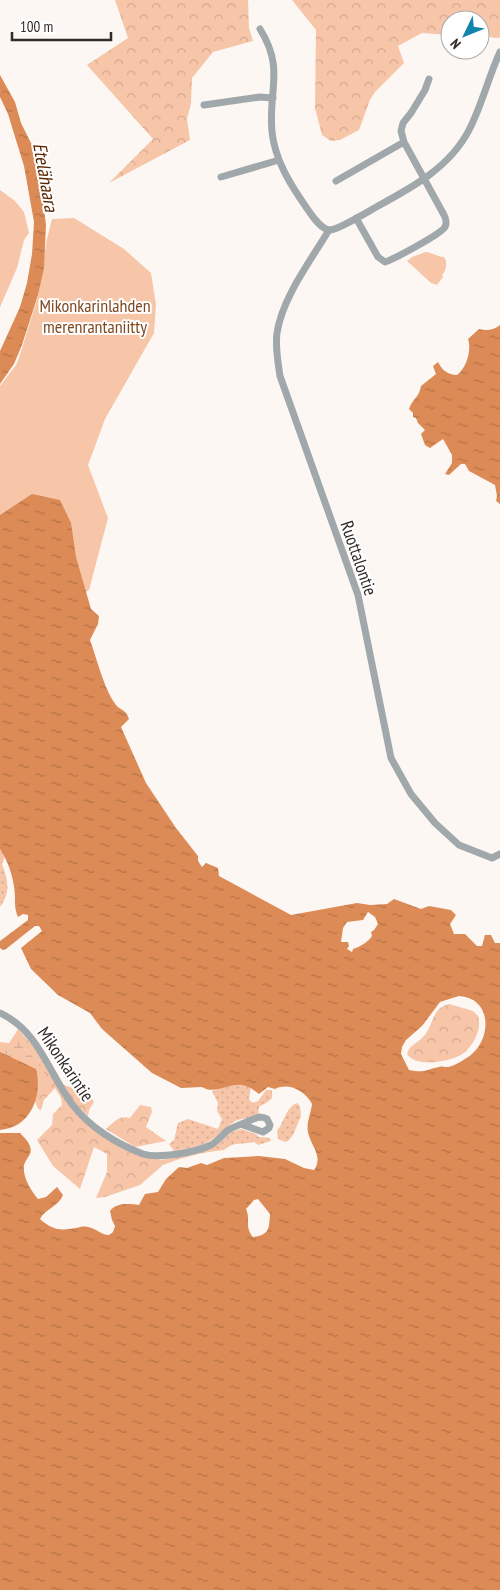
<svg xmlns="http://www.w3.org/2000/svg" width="500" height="1590" viewBox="0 0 500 1590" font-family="'PT Sans Narrow',sans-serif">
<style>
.grass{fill:url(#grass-dots)}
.forest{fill:url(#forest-crowns)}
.wetland{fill:url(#wetland-marsh)}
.park{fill:#f7c5a8}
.water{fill:url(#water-ripples);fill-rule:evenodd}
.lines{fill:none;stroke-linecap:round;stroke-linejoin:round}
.minor{stroke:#a1a8ab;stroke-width:7}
.labels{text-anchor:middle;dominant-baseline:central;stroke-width:4;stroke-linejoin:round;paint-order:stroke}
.park-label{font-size:18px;fill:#7f4822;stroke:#fff}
.street-label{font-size:18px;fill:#312b28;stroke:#fff}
.water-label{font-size:19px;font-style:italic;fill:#5c2800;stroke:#fff}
</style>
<defs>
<pattern id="grass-dots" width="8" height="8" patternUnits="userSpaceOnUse" patternTransform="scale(1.25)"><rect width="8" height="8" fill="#f7c5a8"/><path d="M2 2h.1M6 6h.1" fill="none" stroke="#d4a991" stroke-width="1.8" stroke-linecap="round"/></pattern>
<pattern id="forest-crowns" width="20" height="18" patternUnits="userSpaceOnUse" patternTransform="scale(1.25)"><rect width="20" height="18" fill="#f7c5a8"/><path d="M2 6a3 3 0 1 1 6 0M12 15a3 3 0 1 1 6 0" fill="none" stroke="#d4a991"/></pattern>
<pattern id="wetland-marsh" width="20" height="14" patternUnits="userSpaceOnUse" patternTransform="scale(1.25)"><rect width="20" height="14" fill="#f7c5a8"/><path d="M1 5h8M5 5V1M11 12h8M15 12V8" fill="none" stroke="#d4a991"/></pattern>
<pattern id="water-ripples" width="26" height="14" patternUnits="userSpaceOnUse" patternTransform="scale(1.25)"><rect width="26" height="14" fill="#dd8b56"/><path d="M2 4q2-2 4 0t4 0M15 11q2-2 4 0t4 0" fill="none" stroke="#b47247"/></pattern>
</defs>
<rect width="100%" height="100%" fill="#fdf7f3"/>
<path class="grass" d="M0,849L5,856L2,864C8,880 11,892 0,907Z
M241,1084L251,1087L249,1099L252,1103L258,1101L266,1090H272V1098C268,1103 263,1104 259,1107L258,1115C250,1119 243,1117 235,1121C228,1125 222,1133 214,1138C203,1147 187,1148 174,1151L169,1144L174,1140L178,1123L188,1119L218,1129L222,1119L217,1111L218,1103L212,1091L231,1085Z
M297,1103L300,1106L301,1116L293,1135L288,1141L285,1142L278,1139L277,1131C285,1121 286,1107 297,1103Z
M241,1129L256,1134L259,1137L270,1138L271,1141L258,1145L254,1142C243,1145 233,1141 224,1150C203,1152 183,1157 163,1165L162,1160L217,1145L231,1132Z"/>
<path class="forest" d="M115,0H248L249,28L253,41L213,52L192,78L191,103L187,119L190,140L109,183L153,139L87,65L128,38Z
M292,0H500V36L499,38L480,36V20H450V35L422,33L398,46L404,63L375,92L370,100L359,130L340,140L331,141L322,135L315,108L316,30Z
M449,1004L473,1011L478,1016C482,1028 475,1043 465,1052C455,1061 416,1069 407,1054C409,1045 417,1044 423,1037C434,1026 431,1008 449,1004Z
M18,1029L34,1047L80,1117L144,1156L162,1160L163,1165L140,1185L105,1197L96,1198L107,1172V1154L94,1147L80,1189L53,1166L37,1140L52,1125L53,1114L62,1105L61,1098L55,1088L44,1100L41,1110L38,1109L35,1101L39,1082V1062C30,1054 18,1046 15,1034Z
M62,1084L85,1093L91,1097L94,1102L89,1110L88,1116L73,1102Z
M140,1105L151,1107L152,1112L146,1127L166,1141L135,1147L106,1129C114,1122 119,1115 130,1118Z"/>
<path class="wetland" d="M15,1034L24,1049L39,1062L45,1074L39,1082L35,1101L0,1056V1042L9,1043Z"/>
<path class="park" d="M0,190L15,201L24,212L29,233L24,240L17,268L0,307Z
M74,218L124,249L151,273L156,305L154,333L105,419L88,465L108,518L89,590L79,597L0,540V386L16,365L20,355L38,296L47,239L52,219Z
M426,252C432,252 439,258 444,257C448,263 446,271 442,275L443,277L437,285L431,283L407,261L412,257Z"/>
<path class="water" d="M0,75L15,102L21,123L32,145L39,170L46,225L44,268L38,295L22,345L14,364L0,384V351L20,307L27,283L32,254L34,222L24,166L8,114L0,97Z
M500,325V504L496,501L497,496L495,485L469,471L465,464H461L449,475L445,474L452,463V455L443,439L430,448L425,445L421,434L425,430L418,423L416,418L413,417V413L409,409C412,399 419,398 421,386L436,374L433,366L438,362C442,370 448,375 457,375C466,369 472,350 468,339L479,329C487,331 494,330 500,325Z
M32,494L60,500L71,523L76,557L91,609L99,616L98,624L90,640C97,659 104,689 116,705C121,711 126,709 129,719L121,727L146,783L176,828L198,856V861L202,867L206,863L218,868L219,876L291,915L357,903L370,905L387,904L394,899L421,909L429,906L451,910L456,915L450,924L454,934H465L477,946H482L485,935H491L495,943H500V1590H0V1133H20C26,1139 33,1146 30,1154C28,1158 25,1161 24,1165C22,1176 31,1191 38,1199L46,1197L57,1187L63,1195C59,1206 45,1209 40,1219C52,1230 61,1231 76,1228C80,1227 84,1226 88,1227C96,1228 101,1235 109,1235L113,1232L115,1226L112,1220L110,1211C117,1202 129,1204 139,1205L145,1194L158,1192L166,1179L179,1167L187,1168L201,1163L207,1165L224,1158L259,1156L285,1159L304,1168L314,1170C324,1156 310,1145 308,1132C306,1123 311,1113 312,1104C305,1091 289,1082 275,1089L268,1087L259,1094C253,1090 250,1086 242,1085C228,1083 215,1095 202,1087L181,1088L152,1073L102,1029L90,1013L58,995L31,969L21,948L42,931L39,926H35L6,949L3,950L0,948V941L28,920V915L23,914L18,917C15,910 15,905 15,898C15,882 9,862 0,849V515ZM368,912L375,917L378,924L374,930L371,932L372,936C368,942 360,947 353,949L352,952L347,949L349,946L348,942H341L343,928L347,922L363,920ZM459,996C492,998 492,1038 471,1055C465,1059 454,1067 446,1067C443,1067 442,1066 439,1067C425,1070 424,1073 409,1070L401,1054L402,1047L406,1040L422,1026L440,1002ZM258,1199L270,1214C269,1228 270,1235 253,1237C244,1227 251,1219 246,1209L254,1200Z
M0,1052L36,1069C43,1095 31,1128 0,1130Z"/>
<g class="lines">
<path class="minor" d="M260,29C285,69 268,90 272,132C275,160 290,184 306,207C311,214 320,229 330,230C338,230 369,211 378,206C413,187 450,167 469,130C482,105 488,78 500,52
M204,105L260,97L273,98
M221,177L279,160
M336,181L404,142
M356,218L378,257L385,262C394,259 441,234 445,227C447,223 446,219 444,215L404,142L401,131L403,123L411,113L425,90L429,79
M329,230C311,260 282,298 277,333C275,347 278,362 280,376L358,595L391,758L411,794L435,823L459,845L492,858L500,854
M0,1013C39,1031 48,1072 72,1104C89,1127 117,1144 143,1154C159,1159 196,1152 211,1145C218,1141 222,1135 228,1130C231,1128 256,1118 259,1117C263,1117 264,1117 267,1119L270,1125L269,1128L263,1132L243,1125"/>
</g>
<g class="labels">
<g class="park-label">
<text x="95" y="305">Mikonkarinlahden<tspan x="95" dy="21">merenrantaniitty</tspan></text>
</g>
<g class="street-label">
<text transform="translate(359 558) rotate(71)">Ruottalontie</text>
<text transform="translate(66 1064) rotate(56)">Mikonkarintie</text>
</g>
<g class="water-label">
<text transform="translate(46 177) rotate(80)">Etelähaara</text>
</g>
</g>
<g transform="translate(465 35) rotate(227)"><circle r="24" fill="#ffffff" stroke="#adaaa9"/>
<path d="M0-4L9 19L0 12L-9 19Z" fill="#1283aa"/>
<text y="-8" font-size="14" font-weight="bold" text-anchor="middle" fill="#312b28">N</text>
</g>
<path d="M12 32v8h99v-8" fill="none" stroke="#312b28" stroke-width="2.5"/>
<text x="20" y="32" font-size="15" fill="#312b28" stroke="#ffffff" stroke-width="4" paint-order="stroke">100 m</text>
</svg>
